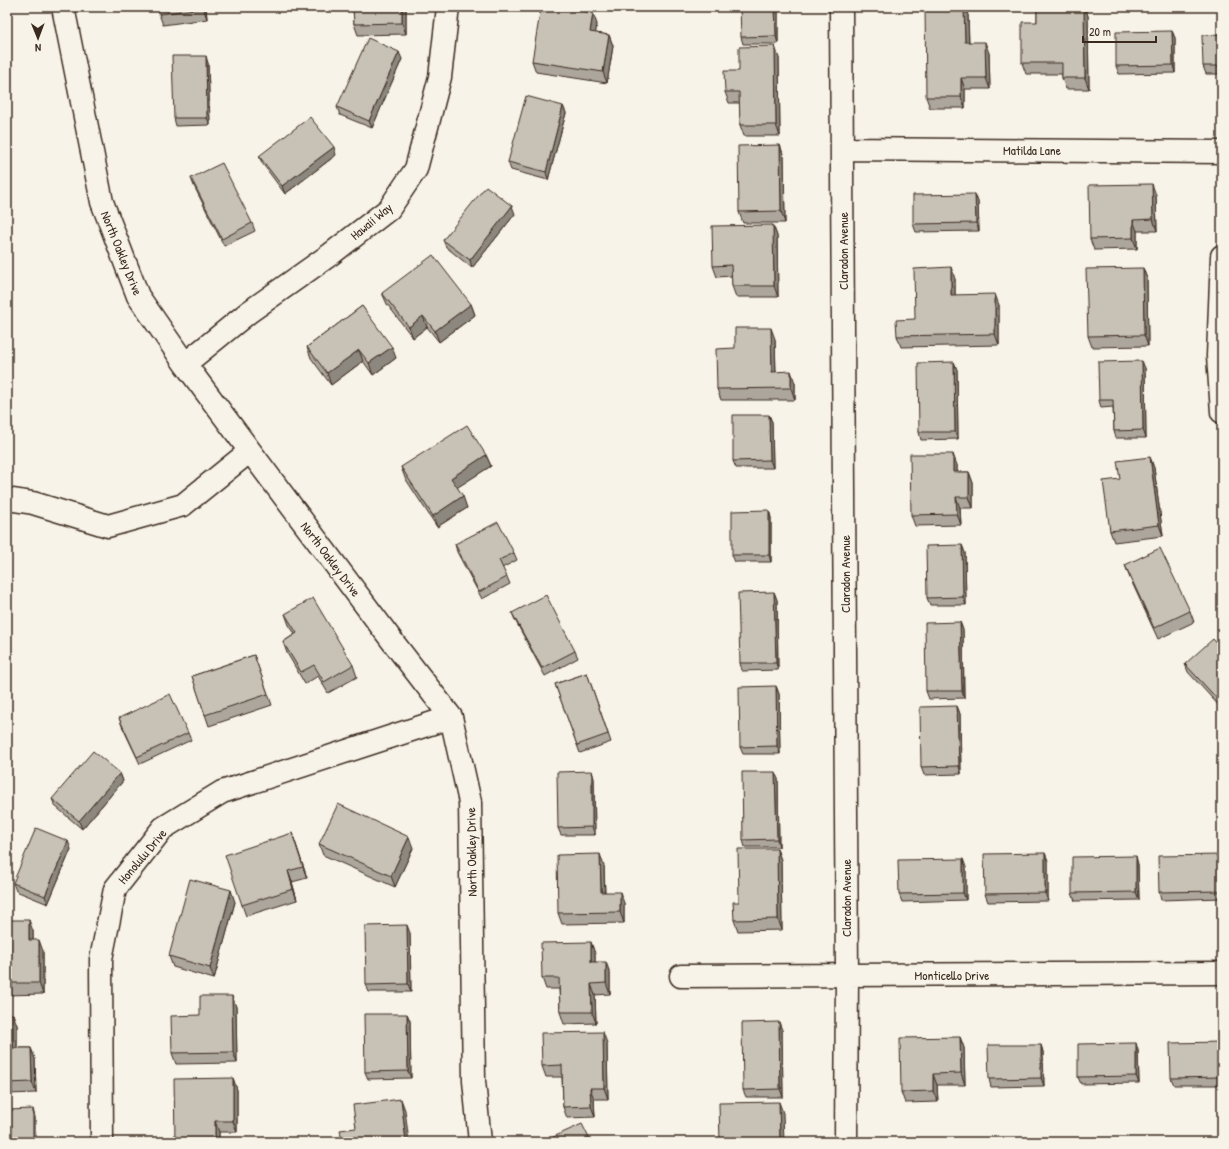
<svg xmlns="http://www.w3.org/2000/svg" width="1229" height="1149" viewBox="0 0 1229 1149" font-family="'Patrick Hand',sans-serif">
<style>
.lines{fill:none;stroke-linecap:round;stroke-linejoin:round}
.street-casing{stroke:#3b2a1e;stroke-width:25}
.street{stroke:#f7f3e8;stroke-width:22}
.wall{fill:#aca69d;stroke:#3b2a1e}
.shaded-wall{fill:#8c877f;stroke:#3b2a1e}
.building{fill:#c8c1b6;stroke:#3b2a1e}
.labels{text-anchor:middle;dominant-baseline:central;stroke-width:3;stroke-linejoin:round;paint-order:stroke}
.street-label{font-size:13px;fill:#3b2a1e;stroke:#f7f3e8}
</style>
<rect width="100%" height="100%" fill="#f7f3e8"/>
<filter id="ink" filterUnits="userSpaceOnUse"><feTurbulence type="fractalNoise" baseFrequency=".025" numOctaves="2"/><feDisplacementMap in="SourceGraphic" scale="8" xChannelSelector="R" yChannelSelector="G"/><feConvolveMatrix kernelMatrix="1 2 1 2 8 2 1 2 1" color-interpolation-filters="sRGB"/></filter>
<g filter="url(#ink)">
<g class="lines">
<defs>
<path id="street" d="M63,7L102,202L138,296L185,364L393,642L451,717L470,802L474,1081L480,1142
M841,7L847,975L846,1142
M843,149L1222,152
M1222,256L1218,356L1222,412
M185,364L249,312L331,254L389,209L416,169L440,77L448,7
M7,499L33,503L108,526L183,505L250,451
M681,976L1222,973
M102,1142L101,959L115,889L163,828L222,792L451,717"/>
</defs>
<use href="#street" class="street-casing"/>
<use href="#street" class="street"/>
</g>
<path class="wall" d="M206,7L207,19L163,25L159,14Z
M353,7H406V34L358,35L354,24Z
M778,7V44H743L741,37Z
M1037,7H1085L1088,16L1089,89H1066L1062,78V74H1026L1022,63L1037,22Z
M968,15L969,42L989,53L990,89H965V108H930L926,97Z
M597,24L595,33L609,35L613,46L607,83L536,72L532,61Z
M1172,31L1175,38V73L1119,74L1116,66Z
M1222,34V74H1206L1203,66Z
M779,58L780,136H744L740,125V103H729L725,92L739,71Z
M402,59L372,128L340,115L337,107Z
M208,63L210,125L176,126L174,118Z
M563,106L566,113L548,180L511,170L508,162Z
M780,145L784,157L785,223H743L739,212Z
M336,155L285,194L262,163L259,156Z
M191,178L252,223L255,231L224,246L194,186Z
M975,194L978,202L979,231L916,232L913,224Z
M1156,195L1157,231H1137V249L1094,250L1090,239Z
M515,214L472,268L446,247L443,240Z
M773,225L777,236L778,297H736L732,286V276L717,277L713,266Z
M1143,268L1147,279L1148,346L1092,347L1088,336Z
M955,279V295L999,305V345L901,347L897,336L915,319Z
M382,293L471,304L475,315L439,342L427,327L413,338L387,304Z
M362,306L396,358L373,375L363,361L331,385L311,358L307,347Z
M775,339L776,372L795,383V400H721L717,389L735,348Z
M954,362L957,370L958,439L921,440L919,432Z
M1145,368L1146,438H1116L1114,431L1113,407L1101,408L1099,400Z
M769,415L772,422L773,468H736L733,461Z
M486,455L491,466L457,487L467,508L437,527L405,478L401,467Z
M1150,457L1154,468L1163,536L1114,542L1110,531L1120,479Z
M957,465V472H969L973,483V508H960L961,525L915,526L911,515Z
M769,510L771,518V562H735L732,555Z
M455,544L514,553L517,560L502,568L507,577L510,584L482,599L457,552Z
M962,545L965,553L966,605H930L927,598Z
M1125,565L1190,611L1194,622L1158,639L1129,576Z
M774,592L777,600L778,670L742,671L740,663Z
M512,613L575,651L578,658L545,676L515,620Z
M285,614L353,665L357,677L328,693L318,676L305,684L287,653L283,642L295,634L289,625Z
M960,622L963,630L964,698L929,699L926,691Z
M1222,649V709L1188,672L1185,664Z
M254,655L272,705L209,726L192,676Z
M587,673L611,742L580,753L555,684Z
M776,686L779,694L780,754H743L740,747Z
M957,706L960,714L961,774L924,775L921,767Z
M119,718L188,733L191,740L140,764L122,726Z
M592,771L594,779L595,835H561L558,828Z
M120,773L123,781L82,829L55,806L52,799Z
M778,779L779,847H745L743,840Z
M292,833L307,878L292,882L297,900L246,916L242,905Z
M319,844L413,848L395,887L323,855Z
M71,849L48,904L16,891L13,883Z
M777,849L781,860L782,930L738,931L734,920L739,902Z
M1045,853L1048,861V901L988,902L985,894Z
M1222,855V898L1161,900L1159,892Z
M1138,864L1139,900L1075,901L1072,893Z
M604,866L605,892L624,903V923L562,924L558,913Z
M966,867V900L902,902L899,894Z
M235,902L214,979L173,967L169,956Z
M7,920L33,931V940L43,951V994L7,995Z
M410,933L411,992H369L366,985Z
M591,942L595,954V962L610,973V994L595,995L596,1023L564,1024L560,1012L559,989H546L542,978Z
M232,996L236,1007L237,1063L176,1064L172,1053L200,1015Z
M7,1014L17,1025V1048H31L35,1059L36,1093L7,1094Z
M407,1014L410,1021L411,1078L368,1079L365,1072Z
M782,1030L783,1097H746L743,1090Z
M960,1037L964,1048L965,1085H937L938,1102L905,1103L901,1092Z
M1222,1042V1085H1174L1171,1078Z
M607,1043L608,1099H594L595,1117L567,1118L563,1107L562,1077H546L542,1066Z
M1041,1045L1043,1052L1044,1086L991,1087L989,1079Z
M1138,1050L1139,1083L1081,1084L1078,1077Z
M233,1078L237,1090V1132H219V1142H175V1141Z"/>
<path class="shaded-wall" d="M203,7H206L207,19Z
M402,7H406V34L402,23Z
M775,7H778V44L776,36Z
M964,7H965L968,15L969,53L965,42Z
M1084,7H1085L1088,16L1089,89L1085,78Z
M593,13L597,24L594,43L590,32Z
M1172,31L1175,38V73L1173,65Z
M609,35L613,46L607,83L603,72Z
M985,42L989,53L990,89L986,78Z
M775,46L779,58L780,136L776,125Z
M399,52L402,59L372,128L369,121Z
M206,56L208,63L210,125L207,118Z
M961,78L965,89V108L961,97Z
M563,106L566,113L548,180L546,172Z
M780,145L784,157L785,223L781,211Z
M334,147L336,155L285,194L282,186Z
M1152,184L1156,195L1157,231L1153,219Z
M975,194L978,202L979,231L976,223Z
M512,206L515,214L472,268L470,260Z
M1133,220L1137,231V249L1133,238Z
M773,225L777,236L778,297L774,286Z
M951,267L955,279V306L951,295Z
M1143,268L1147,279L1148,346L1144,335Z
M995,294L999,305V345L995,334Z
M471,304L475,315L439,342L435,331Z
M423,316L427,327L413,338L409,327Z
M771,328L775,339L776,383L772,372Z
M392,347L396,358L373,375L369,363Z
M359,350L363,361L331,385L327,373Z
M1142,361L1145,368L1146,438L1143,430Z
M954,362L957,370L958,439L955,432Z
M791,371L795,383V400L791,388Z
M769,415L772,422L773,468L770,460Z
M953,454L957,465V483L953,472Z
M486,455L491,466L455,489L451,478Z
M1150,457L1154,468L1163,536L1159,525Z
M969,472L973,483V508L969,497Z
M463,496L467,508L437,527L433,516Z
M956,497L960,508L961,525L957,514Z
M769,510L771,518V562L769,555Z
M962,545L965,553L966,605L963,597Z
M774,592L777,600L778,670L776,663Z
M960,622L963,630L964,698L962,691Z
M776,686L779,694L780,754L777,746Z
M957,706L960,714L961,774L959,766Z
M592,771L594,779L595,835L592,827Z
M775,772L778,779L779,847L777,839Z
M120,773L123,781L82,829L79,821Z
M292,833L296,844L307,878L303,867Z
M409,837L413,848L395,887L391,876Z
M68,841L71,849L48,904L45,896Z
M777,849L781,860L782,930L778,919Z
M1045,853L1048,861V901L1045,893Z
M600,854L604,866L605,903L601,892Z
M1136,856L1138,864L1139,900L1136,892Z
M963,859L966,867V900L963,893Z
M288,871L292,882L297,900L293,889Z
M231,890L235,902L214,979L210,968Z
M620,892L624,903V923L620,912Z
M29,920L33,931V951L29,940Z
M407,925L410,933L411,992L408,984Z
M39,940L43,951V994L39,983Z
M591,942L595,954V973L591,962Z
M606,962L610,973V994L606,983Z
M591,984L595,995L596,1023L592,1012Z
M232,996L236,1007L237,1063L233,1052Z
M13,1014L17,1025V1059L13,1048Z
M407,1014L410,1021L411,1078L408,1071Z
M779,1022L782,1030L783,1097L780,1089Z
M603,1032L607,1043L608,1099L604,1088Z
M960,1037L964,1048L965,1085L961,1073Z
M1136,1043L1138,1050L1139,1083L1136,1076Z
M1041,1045L1043,1052L1044,1086L1041,1078Z
M31,1048L35,1059L36,1093L32,1082Z
M933,1074L937,1085L938,1102L933,1091Z
M233,1078L237,1090V1132L233,1121Z
M590,1088L594,1099L595,1117L591,1106Z
M401,1099L405,1110L409,1142H406Z
M779,1102L783,1113L784,1142H780Z
M33,1109L35,1117L36,1142H33Z
M215,1121L219,1132V1142H216L215,1140Z"/>
<path class="building" d="M158,7H203V8L159,14Z
M353,7H402V23L354,24Z
M541,7H555L593,13L590,32L609,35L603,72L532,61Z
M740,7H775L776,36L741,37Z
M925,7H964L965,42H985L986,78H961V97H926Z
M1037,7H1084L1085,78H1062V63H1022V22H1037Z
M1172,31L1173,65L1116,66V32Z
M1222,34V66H1203L1202,35Z
M368,38L399,52L369,121L337,107Z
M775,46L776,125H740L739,92H725L724,71H739V47Z
M172,56H206L207,118H174Z
M526,96L563,106L546,172L508,162Z
M310,117L334,147L282,186L259,156Z
M780,145L781,211L739,212L738,146Z
M222,163L252,223L222,239L191,178Z
M1152,184L1153,219L1133,220V238L1090,239L1089,185Z
M486,186L512,206L470,260L443,240Z
M975,194L976,223L913,224V195Z
M773,225L774,286H732L731,265L713,266L712,226Z
M433,255L471,304L435,331L423,316L409,327L382,293Z
M951,267V295L995,294V334L897,336L896,320L915,319L914,269Z
M1143,268L1144,335L1088,336L1086,269Z
M362,306L392,347L369,363L359,350L327,373L307,347Z
M735,328H771L772,372L791,371V388L717,389L716,349L735,348Z
M1142,361L1143,430L1114,431L1113,400H1099L1098,362Z
M954,362L955,432H919L918,363Z
M733,415H769L770,460L733,461Z
M467,425L486,455L451,478L463,496L433,516L401,467Z
M910,454H953V472H969V497H956L957,514L911,515Z
M1150,457L1159,525L1110,531L1103,481L1120,479L1117,461Z
M769,510V555H732V511Z
M498,522L514,553L499,560L507,577L479,592L455,544Z
M962,545L963,597L927,598L926,546Z
M1160,548L1190,611L1154,628L1125,565Z
M774,592L776,663H740L738,593Z
M546,595L575,651L542,668L512,613Z
M313,598L353,665L324,682L314,665L301,672L283,642L297,633L285,614Z
M960,622L962,691H926L925,623Z
M1213,639L1222,649V704L1185,664Z
M254,655L268,694L205,715L192,676Z
M587,673L608,734L577,745L555,684Z
M776,686L777,746L740,747L739,687Z
M170,694L188,733L137,757L119,718Z
M957,706L959,766L921,767L920,707Z
M93,751L120,773L79,821L52,799Z
M592,771V827L558,828L557,772Z
M742,772H775L777,839L743,840Z
M338,804L409,837L391,876L319,844Z
M36,828L68,841L45,896L13,883Z
M292,833L303,867L288,871L293,889L242,905L225,855Z
M738,849H777L778,919L734,920L733,902H739Z
M1045,853V893L985,894L984,854Z
M600,854L601,892H620V912L558,913L557,855Z
M1222,855V891L1159,892L1158,856Z
M1136,856V892L1072,893V857Z
M963,859V893L899,894L898,860Z
M190,879L231,890L210,968L169,956Z
M7,920H29V940H39V983H7Z
M407,925L408,984L366,985L365,926Z
M591,942V962H606V983L591,984L592,1012H560L559,978H542L541,943Z
M200,996H232L233,1052L172,1053L171,1016L200,1015Z
M7,1014H13V1048H31L32,1082L7,1083Z
M364,1014H407L408,1071L365,1072Z
M779,1022L780,1089L743,1090L742,1023Z
M603,1032L604,1088H590L591,1106L563,1107L562,1065L542,1066L541,1033Z
M960,1037L961,1073L933,1074V1091L901,1092L900,1038Z
M1222,1042V1077L1171,1078L1170,1043Z
M1136,1043V1076L1078,1077V1044Z
M988,1045H1041V1078L989,1079Z
M233,1078V1121H215V1140L175,1141L174,1079Z
M401,1099L406,1142H342L340,1130L356,1128L353,1105Z
M779,1102L780,1142H720L719,1103Z
M33,1109V1142H7V1110Z
M582,1124L591,1142H553L551,1138Z"/>
</g>
<g class="labels">
<g class="street-label">
<text x="1032" y="150">Matilda Lane</text>
<text transform="translate(371 221) rotate(-40)">Hawaii Way</text>
<text transform="translate(843 251) rotate(-90)">Claradon Avenue</text>
<text transform="translate(122 253) rotate(68)">North Oakley Drive</text>
<text transform="translate(331 559) rotate(53)">North Oakley Drive</text>
<text transform="translate(845 574) rotate(-90)">Claradon Avenue</text>
<text transform="translate(471 852) rotate(-91)">North Oakley Drive</text>
<text transform="translate(142 856) rotate(-50)">Honolulu Drive</text>
<text transform="translate(846 898) rotate(-90)">Claradon Avenue</text>
<text x="952" y="975">Monticello Drive</text>
</g>
</g>
<rect width="1229" height="1149" fill="none" stroke="#f7f3e8" stroke-width="24"/>
<rect x="12" y="12" width="1205" height="1125" fill="none" stroke="#3b2a1e" stroke-width="1.5" filter="url(#ink)"/>
<g transform="translate(38 38) rotate(179)" stroke="#f7f3e8" stroke-width="3" paint-order="stroke">
<path d="M0-3L7 15L0 10L-7 15Z" fill="#3b2a1e"/>
<text y="-6" font-size="11" font-weight="bold" text-anchor="middle" fill="#3b2a1e">N</text>
</g>
<path d="M1083 36v6h73v-6" fill="none" stroke="#3b2a1e" stroke-width="2"/>
<text x="1089" y="36" font-size="12" fill="#3b2a1e" stroke="#f7f3e8" stroke-width="3" paint-order="stroke">20 m</text>
</svg>
